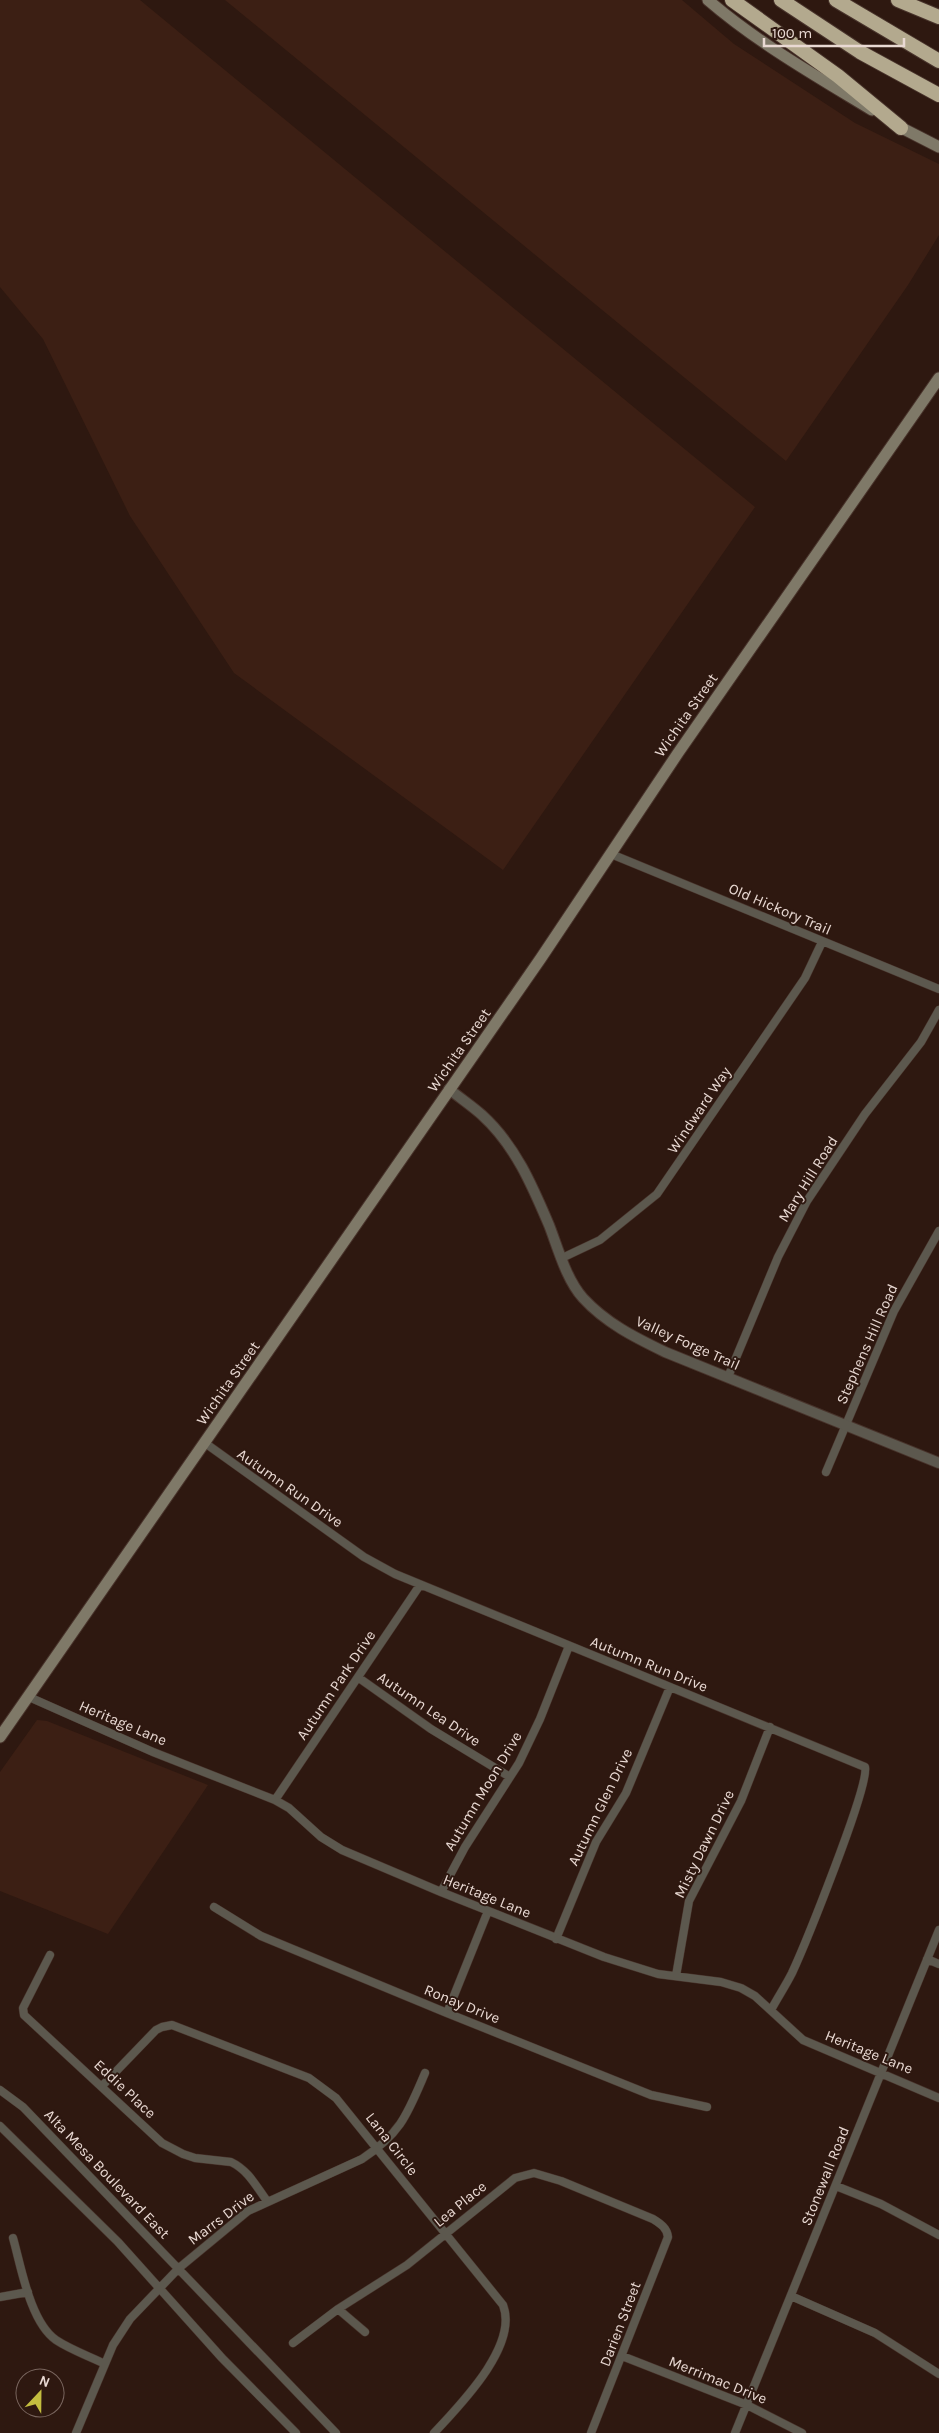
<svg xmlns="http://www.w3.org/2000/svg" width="939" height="2433" viewBox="0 0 939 2433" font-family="Karla,sans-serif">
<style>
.built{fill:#3c1f14}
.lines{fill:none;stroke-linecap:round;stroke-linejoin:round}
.minor-casing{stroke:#48332b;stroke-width:9}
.tertiary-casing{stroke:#48332b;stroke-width:12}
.secondary-casing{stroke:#48332b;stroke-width:13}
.motorway-casing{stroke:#48332b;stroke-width:16}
.minor{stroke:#5c584e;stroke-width:8}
.tertiary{stroke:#5c584e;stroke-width:10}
.secondary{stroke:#7f7968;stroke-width:11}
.motorway{stroke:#b3a98e;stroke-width:14}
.labels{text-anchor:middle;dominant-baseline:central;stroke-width:4;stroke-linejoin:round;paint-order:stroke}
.street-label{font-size:15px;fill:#e9d9d3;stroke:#2e1810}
</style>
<rect width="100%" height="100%" fill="#2e1810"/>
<path class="built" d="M0,0H140L755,507L503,870L234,673L130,516L43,339L0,287Z
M225,0H682L734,44L855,123L939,164V235L908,285L786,461Z
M37,1720L47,1721L208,1785L108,1934L0,1891V1772Z"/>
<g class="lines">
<defs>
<path id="minor" d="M611,854L939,989
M562,1258L600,1240L657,1194L805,978L822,942
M728,1377L778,1257L807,1201L865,1114L921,1042L939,1010
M205,1443L364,1557L395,1574L865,1767C870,1785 804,1947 792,1973C786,1985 778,1997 771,2010
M826,1472L894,1311L939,1231
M359,1678L431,1729L510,1777
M29,1697L153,1752L275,1800L289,1808L321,1837L342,1850L441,1892L604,1957L658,1974L721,1982L741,1988L755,1996L803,2040L939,2098
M275,1800L420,1585
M441,1892L465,1847L519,1763L540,1719L569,1646
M214,1907L261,1936L447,2013L651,2095L707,2107
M556,1939L596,1842L626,1793L670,1687
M50,1955L23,2008L24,2015L162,2143L183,2154L195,2158L231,2162C248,2170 256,2186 267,2201
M927,1959L939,1964
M676,1976L689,1901L741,1801L770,1727
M447,2013L488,1911
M102,2086L156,2030L162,2027L172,2025L309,2078L336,2098L503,2305C519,2346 459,2406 434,2433
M0,2090L23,2107L336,2433
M0,2126L118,2242L222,2358L296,2433
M836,2186L881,2204L939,2235
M13,2238C21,2266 30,2322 56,2340C71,2350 89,2356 105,2364
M791,2296L875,2333L939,2374
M0,2297L28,2292
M338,2309L365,2332
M293,2343L338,2309L407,2265L515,2178L534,2173L561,2181L653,2219C661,2224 667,2228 668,2237L591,2433
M622,2356L747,2405L802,2433
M76,2433L113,2345L130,2319L179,2268L248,2211L362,2159C401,2133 407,2115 425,2073
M735,2433L939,1930"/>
<path id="tertiary" d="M449,1089C460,1098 472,1106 482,1115C515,1145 532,1185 549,1225C558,1248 566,1279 583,1298C606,1323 634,1337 665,1352L939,1463"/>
<path id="secondary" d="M708,0C758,43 816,76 872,110
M894,124L939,147
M0,1737L541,958L678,753L939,378"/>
<path id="motorway" d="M732,0L838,76L901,128
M781,0L860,52L939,95
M836,0L939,61
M898,0L939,17"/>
</defs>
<use href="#minor" class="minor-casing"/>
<use href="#tertiary" class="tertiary-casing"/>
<use href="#secondary" class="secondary-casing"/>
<use href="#motorway" class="motorway-casing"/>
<use href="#minor" class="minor"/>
<use href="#tertiary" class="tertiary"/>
<use href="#secondary" class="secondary"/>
<use href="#motorway" class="motorway"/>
</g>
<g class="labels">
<g class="street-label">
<text transform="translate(686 715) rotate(-55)">Wichita Street</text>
<text transform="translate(780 909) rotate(23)">Old Hickory Trail</text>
<text transform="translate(459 1050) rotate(-55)">Wichita Street</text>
<text transform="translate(699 1110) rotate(-56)">Windward Way</text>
<text transform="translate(808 1179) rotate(-58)">Mary Hill Road</text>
<text transform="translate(688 1343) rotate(24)">Valley Forge Trail</text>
<text transform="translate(867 1344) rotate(-66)">Stephens Hill Road</text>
<text transform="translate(228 1383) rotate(-55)">Wichita Street</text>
<text transform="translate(290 1488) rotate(35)">Autumn Run Drive</text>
<text transform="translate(649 1664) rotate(22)">Autumn Run Drive</text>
<text transform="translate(336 1685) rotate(-56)">Autumn Park Drive</text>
<text transform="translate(429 1709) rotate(34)">Autumn Lea Drive</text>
<text transform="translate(123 1723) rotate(23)">Heritage Lane</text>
<text transform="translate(483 1791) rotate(-59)">Autumn Moon Drive</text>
<text transform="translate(600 1807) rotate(-64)">Autumn Glen Drive</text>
<text transform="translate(704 1844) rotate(-64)">Misty Dawn Drive</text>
<text transform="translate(487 1896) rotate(22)">Heritage Lane</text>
<text transform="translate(462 2004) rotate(22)">Ronay Drive</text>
<text transform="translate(869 2052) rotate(22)">Heritage Lane</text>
<text transform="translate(125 2089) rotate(43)">Eddie Place</text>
<text transform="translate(392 2144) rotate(52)">Lana Circle</text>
<text transform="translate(107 2174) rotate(46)">Alta Mesa Boulevard East</text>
<text transform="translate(825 2176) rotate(-68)">Stonewall Road</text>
<text transform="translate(460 2204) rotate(-39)">Lea Place</text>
<text transform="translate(221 2218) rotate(-37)">Marrs Drive</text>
<text transform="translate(620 2324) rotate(-69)">Darien Street</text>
<text transform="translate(718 2380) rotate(22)">Merrimac Drive</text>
</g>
</g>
<g transform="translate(40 2393) rotate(22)"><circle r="24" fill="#2e1810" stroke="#79655e"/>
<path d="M0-4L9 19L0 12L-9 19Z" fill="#c3bd3f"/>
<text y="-8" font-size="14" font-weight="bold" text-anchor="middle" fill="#e9d9d3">N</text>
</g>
<path d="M764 38v8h140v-8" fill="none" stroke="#e9d9d3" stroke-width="2.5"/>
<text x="772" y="38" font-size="15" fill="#e9d9d3" stroke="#2e1810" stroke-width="4" paint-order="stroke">100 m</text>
</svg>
